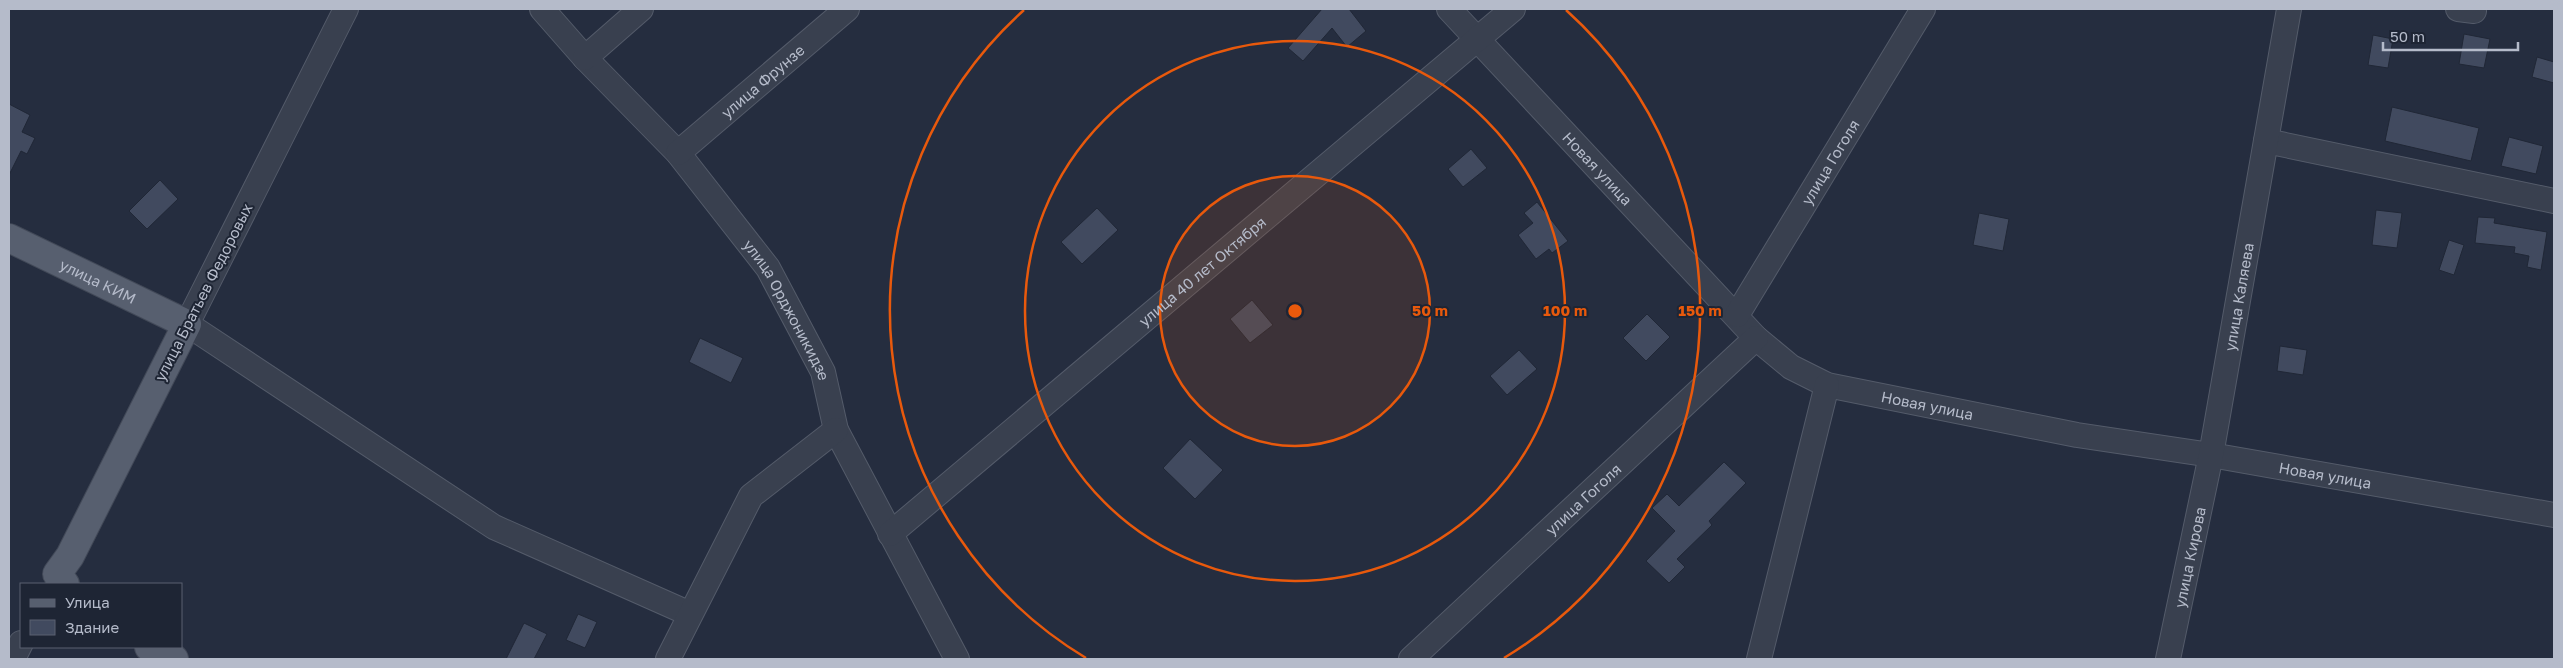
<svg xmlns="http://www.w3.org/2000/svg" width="2563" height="668" viewBox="0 0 2563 668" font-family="'Golos Text',sans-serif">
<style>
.building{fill:#414a5f;stroke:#202736}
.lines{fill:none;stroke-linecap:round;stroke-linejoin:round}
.minor-casing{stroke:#545b6a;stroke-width:26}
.major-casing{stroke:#424958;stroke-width:30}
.minor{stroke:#39404f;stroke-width:24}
.major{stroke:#575f6f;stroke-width:28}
.ring{fill:none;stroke:#e8590c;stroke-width:2.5}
.labels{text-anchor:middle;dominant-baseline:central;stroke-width:4;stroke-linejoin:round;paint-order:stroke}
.street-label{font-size:15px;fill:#b5bbca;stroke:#1e2534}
.centre{fill:#e8590c;stroke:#1e2534;stroke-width:2.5}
.ring-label{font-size:15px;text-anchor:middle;font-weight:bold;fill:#e8590c;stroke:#1e2534;stroke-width:4;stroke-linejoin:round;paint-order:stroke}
</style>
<rect width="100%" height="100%" fill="#252d3f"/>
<path class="building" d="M1322,9H1349L1366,31L1347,47L1332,28L1303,61L1288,48Z
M2464,34L2490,39L2484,68L2459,64Z
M2373,35L2393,39L2388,68L2368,65Z
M2537,57L2554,62V83L2532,77Z
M9,104L30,115L22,132L35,138L27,154L21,151L9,175Z
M2392,107L2479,128L2471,161L2385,141Z
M2509,137L2543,146L2536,174L2501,166Z
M1471,149L1487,168L1463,187L1448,169Z
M160,180L178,199L147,229L129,211Z
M1537,202L1568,241L1552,253L1549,249L1536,259L1518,235L1533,223L1524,213Z
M1097,208L1118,230L1082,264L1061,242Z
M2376,210L2402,213L2397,248L2372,245Z
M1979,213L2009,219L2003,251L1973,245Z
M2478,217L2495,218L2494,223L2547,232L2541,270L2527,267L2529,256L2514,253L2515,247L2475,243Z
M2449,240L2464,245L2454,275L2439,270Z
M1252,300L1273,325L1250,343L1230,319Z
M1647,314L1670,337L1646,361L1623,338Z
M700,338L743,358L731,383L689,362Z
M2280,346L2307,350L2303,375L2277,371Z
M1519,350L1537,369L1507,395L1490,376Z
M1190,439L1223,470L1195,499L1163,468Z
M1724,462L1746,483L1709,521L1712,525L1677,559L1685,567L1669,583L1646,561L1675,531L1652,508L1667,494L1679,506Z
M578,614L597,622L585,648L566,640Z
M524,623L547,634L534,659H506Z"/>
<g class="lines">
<defs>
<g id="minor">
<path d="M346,9L187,324L494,527L690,614"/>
<path id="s1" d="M542,9L585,58L678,153L768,268L823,372L836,430L957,659"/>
<path id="s2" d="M1449,9L1756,338L1791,367L1827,385L2077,435L2211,455L2554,515"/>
<path d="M2458,9L2474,11"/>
<path d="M585,58L641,9"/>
<path d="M2266,141L2554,201"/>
<path id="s3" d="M678,153L847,9"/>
<path id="s4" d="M1737,315L1923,9"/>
<path id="s5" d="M890,534L1513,9"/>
<path d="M13,659L21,643"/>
<path d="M668,659L751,496L836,430"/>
<path id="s6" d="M1411,659L1756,338"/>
<path d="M1759,659L1827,385"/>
<path id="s7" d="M2168,659L2211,455L2289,9"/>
</g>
<g id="major">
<path id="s8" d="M9,238L187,324L70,556L57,574L65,584"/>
<path d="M149,647L174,659"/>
</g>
</defs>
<use href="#minor" class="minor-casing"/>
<use href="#major" class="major-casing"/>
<use href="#minor" class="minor"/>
<use href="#major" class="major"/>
</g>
<circle cx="1295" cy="311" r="135" fill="#e8590c" fill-opacity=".12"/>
<g class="ring">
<circle cx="1295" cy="311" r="135"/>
<circle cx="1295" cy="311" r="270"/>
<path d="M1086 658A405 405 0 0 1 1024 10M1566 10A405 405 0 0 1 1504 658"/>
</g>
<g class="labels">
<g class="street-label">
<text stroke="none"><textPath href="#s3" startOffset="111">улица Фрунзе</textPath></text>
<text stroke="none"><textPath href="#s4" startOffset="179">улица Гоголя</textPath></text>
<text stroke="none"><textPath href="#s2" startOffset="218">Новая улица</textPath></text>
<text stroke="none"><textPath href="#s5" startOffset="408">улица 40 лет Октября</textPath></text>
<text stroke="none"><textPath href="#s8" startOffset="99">улица КИМ</textPath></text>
<text transform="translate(203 292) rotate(-63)">улица Братьев Федоровых</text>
<text stroke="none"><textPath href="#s7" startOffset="369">улица Каляева</textPath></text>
<text stroke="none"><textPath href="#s1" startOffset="390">улица Орджоникидзе</textPath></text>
<text stroke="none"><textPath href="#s2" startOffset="638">Новая улица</textPath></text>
<text stroke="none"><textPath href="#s2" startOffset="1042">Новая улица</textPath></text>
<text stroke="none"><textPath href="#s6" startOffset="235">улица Гоголя</textPath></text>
<text stroke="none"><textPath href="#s7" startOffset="104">улица Кирова</textPath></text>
</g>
</g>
<circle cx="1295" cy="311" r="8" class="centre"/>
<g class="ring-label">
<text x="1430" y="316">50 m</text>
<text x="1565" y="316">100 m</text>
<text x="1700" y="316">150 m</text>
</g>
<rect width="2563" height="668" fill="none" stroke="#b5bbca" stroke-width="20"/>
<rect x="20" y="583" width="162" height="65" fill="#1e2534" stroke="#5a6170"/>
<rect x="30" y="599" width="25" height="8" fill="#575f6f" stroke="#5a6170"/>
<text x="65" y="608" font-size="15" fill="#b5bbca">Улица</text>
<rect x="30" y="620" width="25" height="15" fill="#414a5f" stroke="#5a6170"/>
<text x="65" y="633" font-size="15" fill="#b5bbca">Здание</text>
<path d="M2383 42v8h135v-8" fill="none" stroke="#b5bbca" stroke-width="2.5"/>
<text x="2390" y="42" font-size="15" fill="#b5bbca" stroke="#1e2534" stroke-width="4" paint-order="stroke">50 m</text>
</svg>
